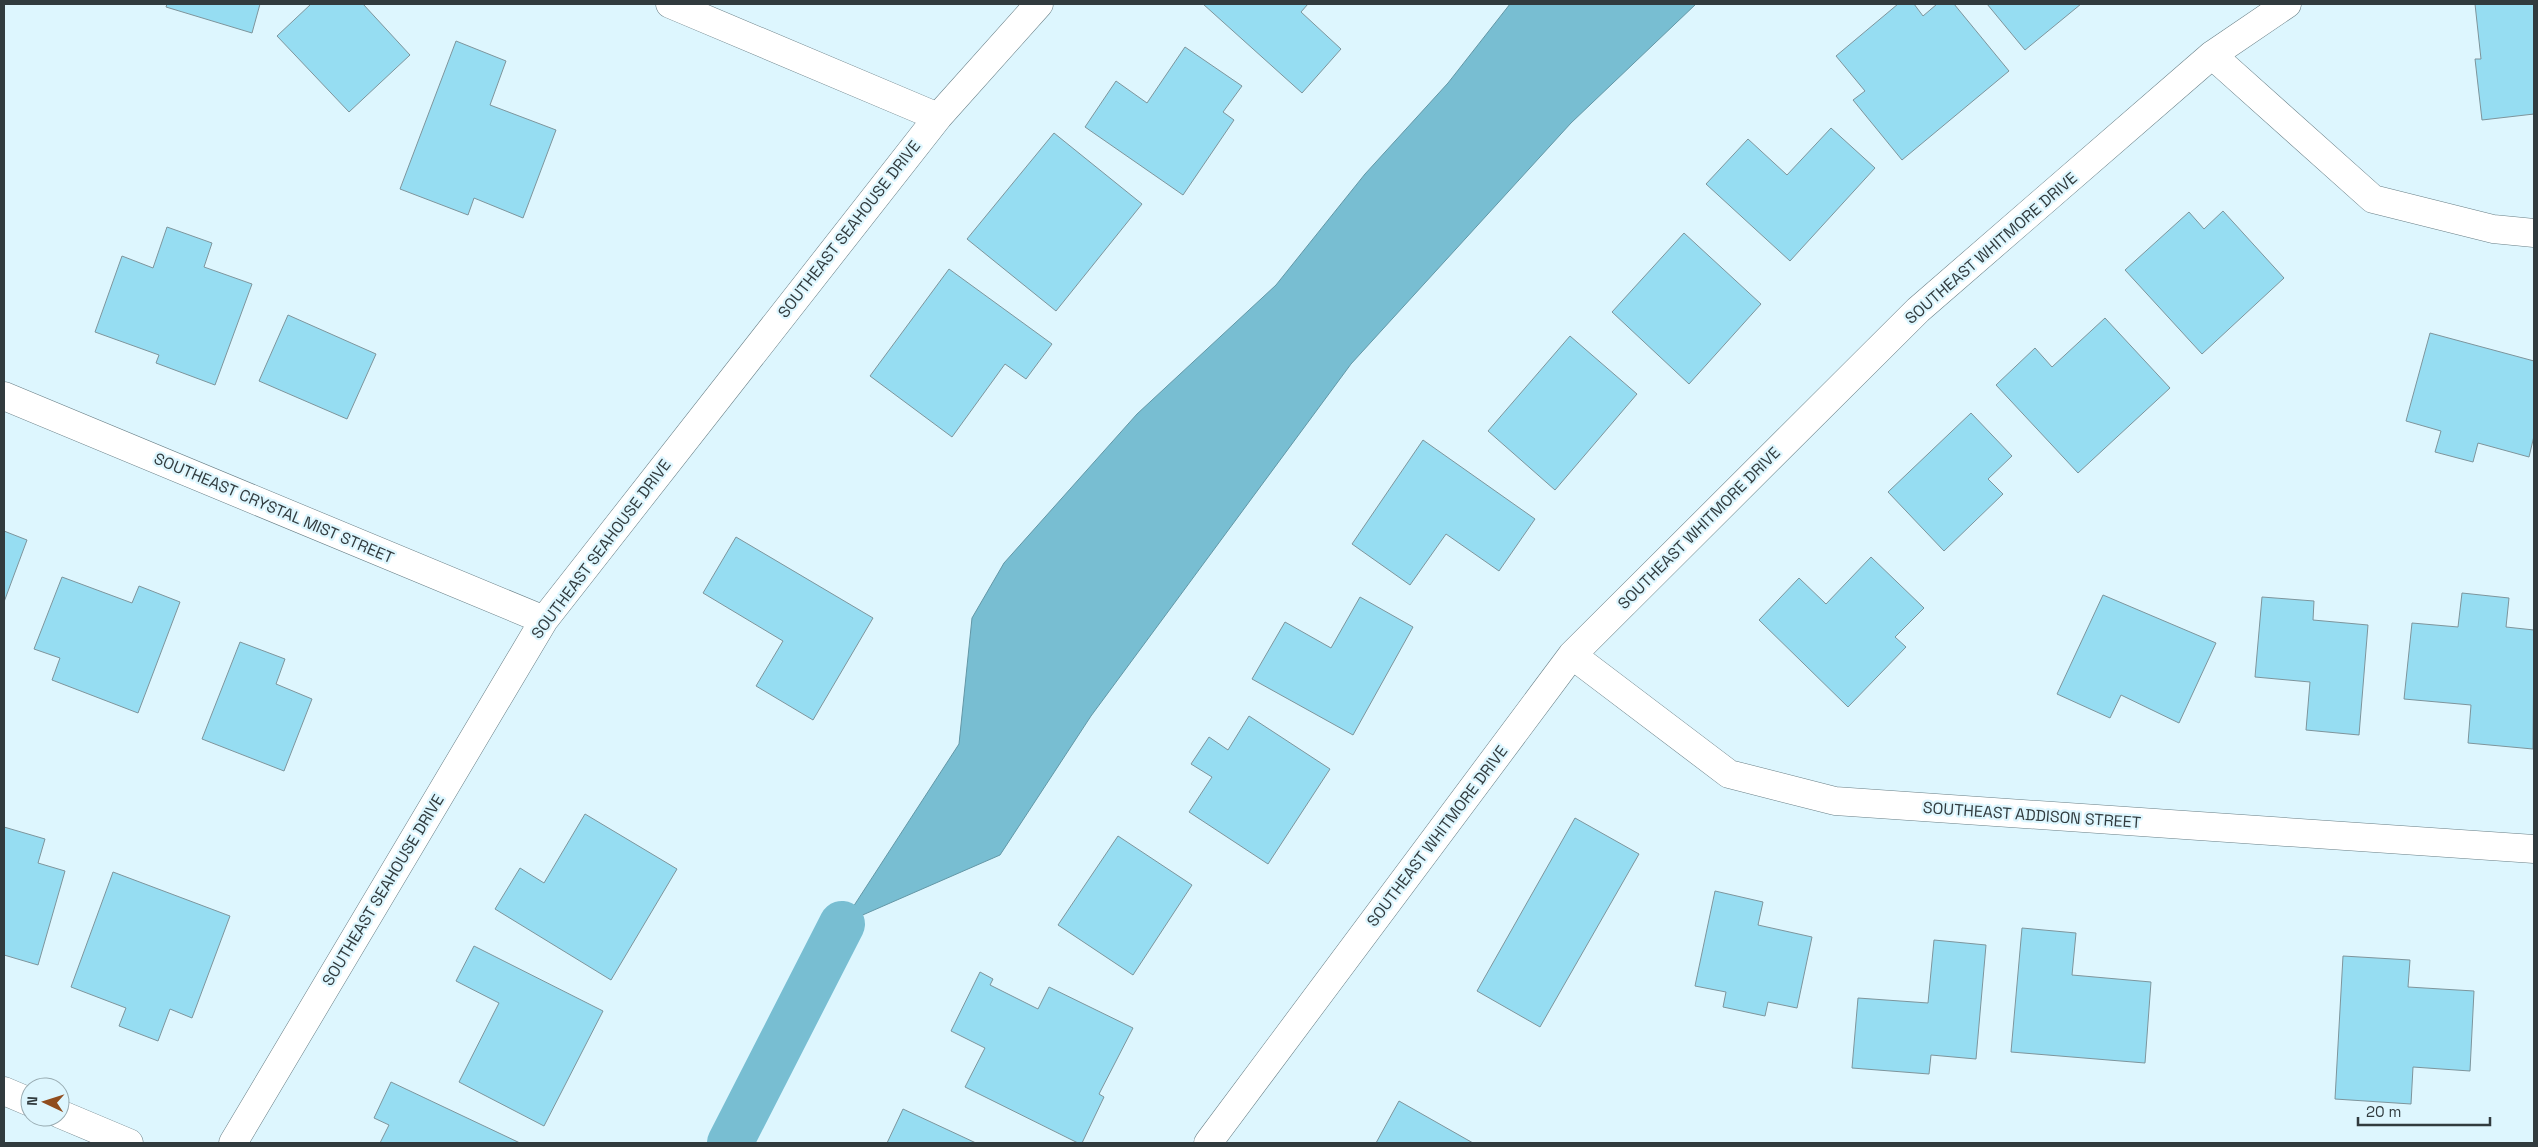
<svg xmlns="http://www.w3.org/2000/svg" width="2538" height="1147" viewBox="0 0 2538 1147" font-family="'Space Grotesk',sans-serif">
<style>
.water{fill:#78bed2;stroke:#6397a6}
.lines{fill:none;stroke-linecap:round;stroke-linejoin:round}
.canal{stroke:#78bed2;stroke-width:46}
.building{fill:#96ddf2;stroke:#7e959c}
.minor-casing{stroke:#697f86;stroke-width:29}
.minor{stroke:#fff;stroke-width:28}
.labels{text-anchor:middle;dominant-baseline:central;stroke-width:4.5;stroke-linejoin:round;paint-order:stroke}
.street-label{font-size:16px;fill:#313b3e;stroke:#ddf6fe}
</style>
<rect width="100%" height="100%" fill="#ddf6fe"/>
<path class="water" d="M1510,4H1696L1571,123L1351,364L1091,716L1000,855L842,924L959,744L972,618L1004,563L1137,414L1276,285L1365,174L1448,83Z"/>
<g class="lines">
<path class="canal" d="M730,1143L842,924"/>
</g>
<path class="building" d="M167,4H260L252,33L166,7Z
M311,4H363L410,55L349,112L277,36Z
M1203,4H1308L1301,12L1341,49L1302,93Z
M1898,4H1914L1923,16L1937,4H1954L2009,71L1902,160L1853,100L1865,91L1836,56Z
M1987,4H2081L2025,50Z
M2475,4H2534V114L2482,120L2475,59H2481Z
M456,41L506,61L490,105L556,130L523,218L474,198L468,215L400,189Z
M1185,47L1242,86L1223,112L1234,120L1183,195L1085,127L1116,81L1147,103Z
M1831,128L1875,168L1790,261L1706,184L1748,139L1787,175Z
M1054,133L1142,204L1056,311L967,239Z
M2223,211L2284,278L2202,354L2125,270L2189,212L2204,229Z
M167,227L212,243L204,267L252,284L215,385L156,363L159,355L95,332L122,256L153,268Z
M1684,233L1761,304L1689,384L1612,312Z
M949,269L1052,344L1026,379L1005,364L952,437L870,376Z
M288,315L376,354L347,419L259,381Z
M2105,318L2170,388L2078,473L1996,385L2035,348L2052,367Z
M2430,333L2534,361V436L2529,457L2478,443L2473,462L2435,452L2441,431L2406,421Z
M1570,336L1637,394L1555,490L1488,431Z
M1971,413L2012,456L1988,479L2003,494L1944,551L1888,492Z
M1423,440L1535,519L1499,571L1446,534L1410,585L1352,544Z
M4,531L27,540L4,602Z
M736,537L873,618L813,720L756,686L783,641L703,593Z
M1871,557L1924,608L1895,637L1906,647L1848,707L1759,620L1799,578L1826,604Z
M62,577L132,603L139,586L180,602L138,713L52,680L60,658L34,649Z
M2462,593L2509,598L2506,627L2534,630L2533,749L2468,743L2471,705L2404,699L2412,623L2458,627Z
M2103,595L2216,643L2179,723L2121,695L2110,718L2057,694Z
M1360,597L1413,627L1353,735L1252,679L1285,622L1331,648Z
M2262,597L2314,601L2313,620L2368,625L2359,735L2306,730L2310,682L2255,677Z
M240,642L285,659L276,684L312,699L284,771L202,739Z
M1249,716L1330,769L1268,864L1189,812L1212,777L1191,764L1209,737L1228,750Z
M585,814L677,869L611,980L495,909L520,868L544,883Z
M1575,818L1639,854L1540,1027L1477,991Z
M4,827L45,839L38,863L65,871L38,965L4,955Z
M1118,836L1192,885L1133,975L1058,925Z
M113,872L230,916L192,1018L170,1009L158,1041L119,1026L126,1008L71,987Z
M1715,891L1763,902L1758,925L1812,937L1797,1008L1768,1002L1765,1016L1723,1007L1726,992L1695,986Z
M2022,928L2076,933L2072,975L2151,982L2145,1063L2011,1052Z
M1934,940L1986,945L1976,1059L1931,1055L1929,1074L1852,1068L1858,998L1928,1003Z
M474,946L603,1011L544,1126L459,1082L499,1003L456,981Z
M2343,956L2410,960L2408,987L2474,991L2470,1071L2413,1067L2411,1104L2335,1099Z
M980,972L993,979L990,985L1038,1009L1049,987L1133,1028L1099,1094L1104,1097L1082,1143H1078L965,1087L985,1048L951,1031Z
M391,1082L520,1143H380L389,1125L374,1118Z
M1399,1101L1473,1143H1376Z
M903,1109L976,1143H887Z"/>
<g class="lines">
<defs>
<path id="minor" d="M670,4L938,117
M2212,55L2373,199L2493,229L2534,233
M4,396L544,620
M1572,655L1729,774L1835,801L2534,849
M4,1091L30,1102
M60,1114L129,1143
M233,1143L544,620L938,117L1039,4
M1208,1143L1572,655L1918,310L2212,55L2287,4"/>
</defs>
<use href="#minor" class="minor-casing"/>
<use href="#minor" class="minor"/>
</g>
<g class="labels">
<g class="street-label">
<text transform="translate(849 229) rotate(-52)">SOUTHEAST SEAHOUSE DRIVE</text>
<text transform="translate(1991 248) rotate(-41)">SOUTHEAST WHITMORE DRIVE</text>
<text transform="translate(274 508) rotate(23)">SOUTHEAST CRYSTAL MIST STREET</text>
<text transform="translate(1699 528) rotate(-45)">SOUTHEAST WHITMORE DRIVE</text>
<text transform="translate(601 549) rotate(-53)">SOUTHEAST SEAHOUSE DRIVE</text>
<text transform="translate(2032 815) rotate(4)">SOUTHEAST ADDISON STREET</text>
<text transform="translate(1437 836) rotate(-53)">SOUTHEAST WHITMORE DRIVE</text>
<text transform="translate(383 890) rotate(-59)">SOUTHEAST SEAHOUSE DRIVE</text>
</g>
</g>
<rect width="2538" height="1147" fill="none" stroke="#313b3e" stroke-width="10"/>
<g transform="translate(45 1102) rotate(274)"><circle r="24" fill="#ddf6fe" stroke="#98abb1"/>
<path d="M0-4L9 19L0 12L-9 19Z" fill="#904d1e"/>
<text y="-8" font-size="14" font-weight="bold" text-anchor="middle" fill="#313b3e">N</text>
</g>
<path d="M2358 1117v8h132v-8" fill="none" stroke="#313b3e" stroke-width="2.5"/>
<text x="2366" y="1117" font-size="15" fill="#313b3e" stroke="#ddf6fe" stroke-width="4" paint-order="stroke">20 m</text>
</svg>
